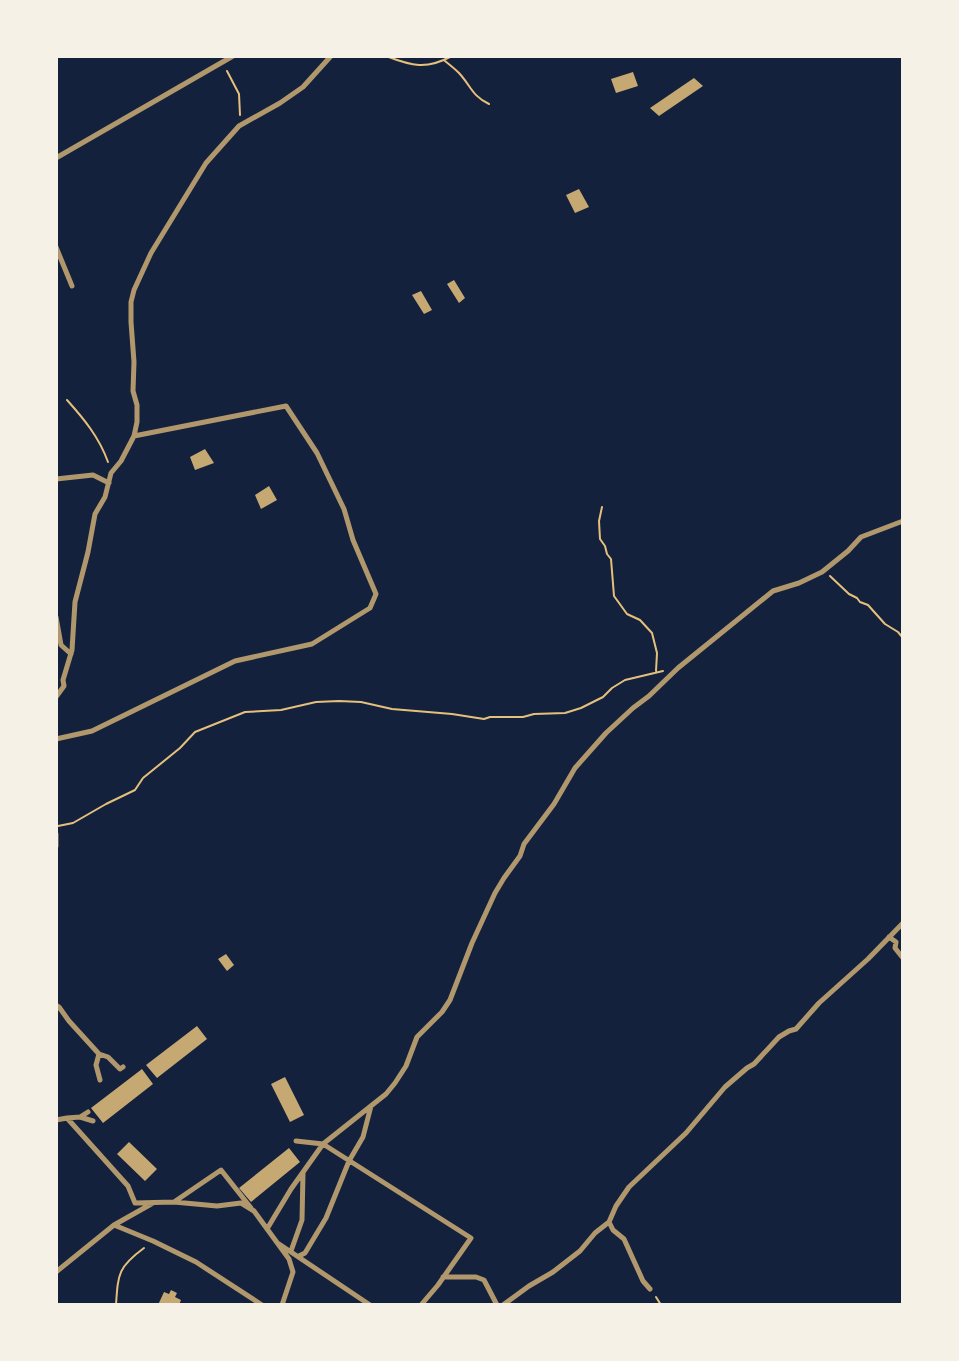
<svg xmlns="http://www.w3.org/2000/svg" width="959" height="1361" viewBox="0 0 959 1361" font-family="'Nunito Sans',sans-serif">
<style>
.building{fill:#c6a872}
.lines{fill:none;stroke-linecap:round;stroke-linejoin:round}
.path{stroke:#e5c07b;stroke-width:2}
.minor{stroke:#b1986c;stroke-width:5}
</style>
<rect width="100%" height="100%" fill="#14213d"/>
<path class="building" d="M633,72L638,86L616,93L611,79Z
M694,78L703,86L659,116L650,108Z
M579,189L589,207L575,213L566,195Z
M454,280L465,298L459,303L447,284Z
M421,291L432,310L424,314L412,295Z
M205,449L214,463L195,470L190,457Z
M269,486L277,500L261,509L255,495Z
M226,954L234,965L227,971L218,959Z
M197,1026L207,1039L157,1078L146,1065Z
M142,1069L153,1084L103,1123L91,1108Z
M285,1077L304,1115L290,1122L271,1084Z
M129,1142L157,1169L145,1181L117,1154Z
M289,1148L300,1162L251,1202L239,1188Z
M171,1290L177,1293L175,1297L181,1300L179,1305H158L164,1292L169,1294Z"/>
<g class="lines">
<path class="path" d="M386,56C412,66 426,70 452,56
M445,61C450,65 455,69 459,73C471,86 472,96 489,104
M227,71L239,94L240,115
M67,400C84,419 99,437 108,462
M602,507L599,521L600,539L605,546L607,554L611,559L614,596L627,614L640,620L652,633L657,653L656,671
M830,576L849,594L857,598L860,602L868,605L885,624L898,632L903,638
M58,826L73,823L106,804L135,790L143,778L180,748L195,732L245,712L281,710L316,702L339,701L361,702L392,709L452,714L484,719L490,717H523L534,714L565,713L581,708L603,697L612,688L625,680L663,671
M656,1297L661,1305
M116,1305C118,1274 118,1267 144,1248"/>
<path class="minor" d="M56,158L233,56
M56,247L72,286
M56,479L93,475L109,483
M56,617L61,645L71,654
M56,697L64,686L63,680L72,650L75,602L88,552L95,514L105,497L111,473L121,461L134,436L137,422V405L133,391L134,362L131,322V302L134,290L151,253L206,163L239,126L280,103L303,87L331,56
M56,739L92,731L235,661L312,644L370,608L376,594L353,540L344,509L317,453L286,406L134,436
M56,834V846
M889,937L896,942L895,948L903,958
M56,1005L59,1007L69,1021L99,1054L108,1057L120,1069L123,1067
M99,1054L96,1065L100,1080
M88,1112L80,1117L67,1118L128,1186L135,1203L174,1202L217,1206L241,1203L254,1211L289,1259L293,1272L282,1305
M80,1117L93,1121
M56,1120L67,1118
M296,1141L323,1144L386,1094L395,1083L406,1066L417,1037L442,1012L450,1000L472,943L495,893L504,878L520,856L524,844L554,804L575,768L606,733L633,708L649,696L678,668L773,591L799,583L822,572L848,551L861,537L903,521
M174,1202L221,1170L251,1208
M609,1222L613,1230L624,1239L643,1281L650,1289
M114,1225L153,1241L196,1262L262,1305
M267,1229L291,1189L323,1144L471,1238L438,1285L421,1305
M279,1244L370,1305
M291,1251L302,1220L303,1173
M299,1256L305,1253L326,1218L349,1161L363,1137L371,1106
M56,1272L114,1225L153,1203
M443,1277H476L484,1280L497,1305
M503,1305L529,1286L553,1272L580,1251L595,1233L609,1222L616,1206L629,1187L686,1133L725,1087L747,1068L754,1064L779,1037L789,1031L796,1029L819,1003L868,959L903,923"/>
</g>
<rect width="959" height="1361" fill="none" stroke="#f6f1e7" stroke-width="116"/>
</svg>
